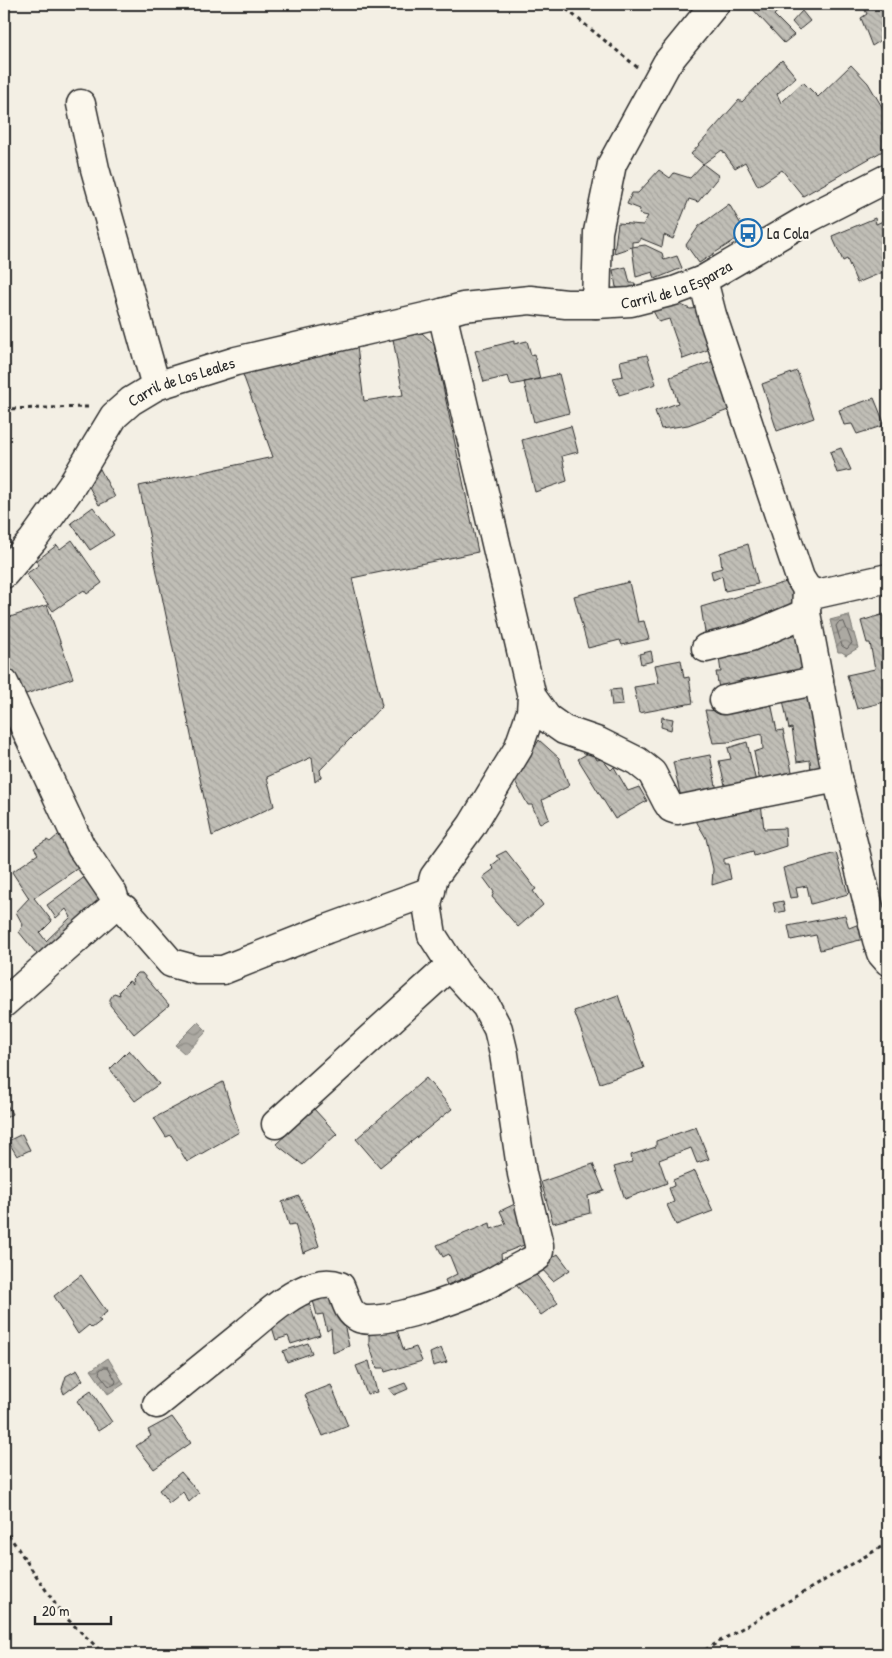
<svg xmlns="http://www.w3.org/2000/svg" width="892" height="1658" viewBox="0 0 892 1658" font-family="'Patrick Hand',sans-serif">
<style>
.water{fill:url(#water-waves);stroke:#787772}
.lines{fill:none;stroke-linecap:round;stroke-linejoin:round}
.shore{stroke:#5f5d5b;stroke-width:1}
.building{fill:url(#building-back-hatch);stroke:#2b2b2b}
.minor-casing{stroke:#2b2b2b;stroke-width:31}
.path{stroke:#2b2b2b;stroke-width:3;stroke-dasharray:4 4;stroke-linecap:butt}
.minor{stroke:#fbf7ec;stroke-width:28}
.labels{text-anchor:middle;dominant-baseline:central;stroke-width:4;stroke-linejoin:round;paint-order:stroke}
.poi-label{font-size:16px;fill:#2b2b2b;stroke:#fbf7ec;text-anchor:start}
.street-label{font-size:16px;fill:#2b2b2b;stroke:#fbf7ec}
</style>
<defs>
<pattern id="water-waves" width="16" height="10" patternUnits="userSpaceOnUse" patternTransform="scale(1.25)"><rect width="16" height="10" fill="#aca9a2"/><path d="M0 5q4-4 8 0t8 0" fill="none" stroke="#8c8a84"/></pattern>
<pattern id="building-back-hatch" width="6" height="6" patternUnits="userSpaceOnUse" patternTransform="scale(1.25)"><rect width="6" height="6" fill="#c0beb6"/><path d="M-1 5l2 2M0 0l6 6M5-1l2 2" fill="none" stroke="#a5a39d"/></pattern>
</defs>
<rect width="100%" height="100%" fill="#f3efe4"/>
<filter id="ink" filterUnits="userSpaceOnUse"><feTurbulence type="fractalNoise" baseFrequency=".02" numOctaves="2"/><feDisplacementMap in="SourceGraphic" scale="10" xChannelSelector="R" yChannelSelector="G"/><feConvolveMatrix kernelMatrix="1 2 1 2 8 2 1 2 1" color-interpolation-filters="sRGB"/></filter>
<g filter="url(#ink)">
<path class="water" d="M849,615L858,648L846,655L842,652H838L830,620Z
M198,1022L207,1031L185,1054L175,1045Z
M108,1358L124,1384L108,1394L91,1370Z"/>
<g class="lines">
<path class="shore" d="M844,622L852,643L847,649L842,646L836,626L838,623Z
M105,1367H108L116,1381L115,1384L111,1386L108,1385L99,1373L100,1370Z"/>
</g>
<path class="building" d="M748,4H786L774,15L794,35L784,43Z
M862,4H888V36L872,46L861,18L867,14Z
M802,11L810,21L799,30L792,22Z
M782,60L796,77L777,94L781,103L803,82L818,97L851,65L868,83L888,117V148L803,196L782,170L758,186L745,162L735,168L722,150L703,164L691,154L739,100L742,102Z
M703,164L719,176L698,202L689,199L673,239L664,235L662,247L640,238V241L632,242V247L614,253L618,223L643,225L648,216L639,214L640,209L627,204L632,193H638L659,170L670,178L674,173L690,178Z
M729,204L746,233L699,263L686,245L699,226Z
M875,218L876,224L888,219V245L883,247L888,260V270L857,283L847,259L843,261L832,236Z
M645,245L662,253L664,260L677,256L682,268L655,279L653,272L636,277L632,247Z
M626,267L630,283H635V289L626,292L616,287L613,270Z
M679,304L690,309L700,308L721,345L683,359L669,319L659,322L652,309Z
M422,333L434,344L478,552L352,578L382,706L320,770L321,777L315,782L312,757L267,777L274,806L212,836L139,486L273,457L242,372L357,347L364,401L403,395L393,339Z
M514,341V344L527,341L531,355L534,354L540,379L511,385L508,376L484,382L475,351Z
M647,355L656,384L619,395L613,378L623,376L620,361Z
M714,361L731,409L688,425L661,429L655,411L678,403L670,377Z
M797,371L814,418L777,431L762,384Z
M559,374L569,413L534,422L524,382Z
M874,398L885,425L857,434L852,424L844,425L839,410Z
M571,426L578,452L562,456L567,481L535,492L522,440Z
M841,448L851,470L837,473L830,452Z
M100,469L115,497L99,505L88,485Z
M93,507L114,535L90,550L71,523Z
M72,540L102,583L87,594L84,590L53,611L26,574L39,565L36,561L57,545L60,549Z
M748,544L758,584L725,591L722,576L713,580L711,571L722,568L720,553Z
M793,580L796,614L758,628L755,617L744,622L746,627L737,630L735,624L731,626L732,632L706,639L701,607Z
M629,582L638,622L644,621L649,639L622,645L620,640L588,648L574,596Z
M47,605L73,678L20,696L4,650V619Z
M888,613V701L857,709L847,675L875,669L870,643H867L861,621Z
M803,631L814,674L751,689L749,678L740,680L742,689L720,694L716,672H721L718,651Z
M651,651L653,661L641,664L639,654Z
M681,660L684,678L689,677L693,703L639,713L634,687L659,683L655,665Z
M815,688L827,769L811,772L810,760L797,762L792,728L789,729L782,695Z
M621,689L623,705L612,706L610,690Z
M770,698L777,731L783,730L793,776L760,782L754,752L763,749L762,734L729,742L713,743L705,710L721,711Z
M662,717L673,719L671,730L661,727Z
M539,740L559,758L569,786L542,800L549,819L540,824L532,805H528L515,781Z
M747,742L756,782L726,789L719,761L731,759L728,748Z
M592,751L597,760L602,759L611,770L614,767L628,791L639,787L647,801L615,819L578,759Z
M710,755L717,791L681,798L673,762Z
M761,803L764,829L785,828L786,846L754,856L753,851L724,859V864H728L731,879L712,885L713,869L706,838L695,819Z
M66,828L87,862L34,898L52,921L40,933L46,941L71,917L66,909L56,918L47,905L86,876L108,906L41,959L19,932L23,925L16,912L29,898L12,872L38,854L34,848L47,840L50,842Z
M506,851L536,889L533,891L543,905L518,927L492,897L494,892L483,877L494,869L491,866L500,859L496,856Z
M836,853L848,894L811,904L807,886L796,888L798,897L790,898L783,868Z
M783,901L785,911L776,913L773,903Z
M845,915L849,928L859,924L864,939L820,950L816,935L791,940L788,926Z
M138,973H142L169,1005L134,1034L110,1005V999L114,993L120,995L119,991L129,981L133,984L132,979Z
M618,995L644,1068L600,1083L574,1011Z
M129,1050L159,1084L135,1101L110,1069Z
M426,1078L452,1109L380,1167L356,1139Z
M223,1082L239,1132L187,1162L171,1135L166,1137L154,1118Z
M4,1099L12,1114L4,1119Z
M314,1109L337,1134L303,1165L276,1144Z
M696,1127L709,1159L697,1163L691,1148L659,1160L667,1183L625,1199L614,1167L632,1162L631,1155L656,1147V1141Z
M22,1134L30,1150L17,1156L8,1141Z
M593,1164L604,1191L588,1196L590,1213L553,1223L541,1182Z
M695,1171L713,1211L676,1225L667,1205L674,1202L669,1188L674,1186L673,1180Z
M299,1196L310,1219L319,1246L303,1253L295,1224L289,1225L282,1202Z
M517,1203L529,1243L501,1254L502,1263L447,1285L445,1280L457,1274L449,1254L443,1257L437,1245L490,1223L491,1229L506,1224L500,1211Z
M558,1254L570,1270L553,1281L539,1266Z
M530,1267L558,1303L541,1315L512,1280Z
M81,1275L107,1312L98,1319L101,1321L92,1328L89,1325L78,1334L54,1296Z
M337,1294L349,1346L333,1353L331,1328L327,1331L323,1314L317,1315L312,1297Z
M308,1300L320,1335L291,1344L288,1336L276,1340L271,1324Z
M397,1330L404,1351L416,1347L422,1361L385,1372L384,1368H377L369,1344V1332Z
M308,1343L312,1353L287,1362L283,1351Z
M441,1348L447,1362L433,1366L430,1353Z
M369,1361L377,1392L367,1394L356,1366Z
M77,1370L83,1380L64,1394L62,1389L66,1376Z
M405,1383L408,1389L394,1395L389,1389Z
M331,1385L348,1426L323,1436L305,1395Z
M91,1391L112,1422L98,1431L77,1401Z
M172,1417L191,1443L154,1469L136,1446L151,1436L148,1430Z
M181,1472L199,1493L189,1502L183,1492L169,1503L159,1490Z"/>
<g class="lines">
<defs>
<g id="minor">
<path d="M81,104L95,169L156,386"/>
<path d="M703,280L712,315L800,578L807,589L817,594L888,578"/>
<path d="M596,304L598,232L612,164L667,63L715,4"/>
<path id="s1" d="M4,574L33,540L71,487L114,416L131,401L156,386L236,361L442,313L463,307L530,300L566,304H596L631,302L674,291L703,280L811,217L888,178"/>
<path d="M807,589L806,613L837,778L877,940L881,953L888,961"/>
<path d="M706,648L750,637L806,613"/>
<path d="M4,683L81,847L113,894L116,904L4,1003"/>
<path d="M532,697L547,718L564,730L599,742L637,761L652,773L667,802L671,808L677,810L837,778"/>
<path d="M724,700L819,680"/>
<path d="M116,904L124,909L171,963L197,970H223L327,929L431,891"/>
<path d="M276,1124L451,965"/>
<path d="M157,1404C187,1380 217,1355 247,1331C265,1316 291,1292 314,1286C323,1283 332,1283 340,1286C346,1298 346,1312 359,1318C376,1327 447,1302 467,1294C488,1286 508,1272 529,1262L537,1257L539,1251V1245L522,1174L504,1054L498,1029L486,1006L457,974L432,935L427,904L434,877L472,825L518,749L531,712L532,697L442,313"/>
</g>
</defs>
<use href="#minor" class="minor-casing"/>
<path class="path" d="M560,4L637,67
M4,409L88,407
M4,1528L62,1614L104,1654
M698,1654L888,1543"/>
<use href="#minor" class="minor"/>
</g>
</g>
<defs>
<symbol id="bus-ring" viewBox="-11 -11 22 22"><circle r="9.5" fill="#fbf7ec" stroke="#1f6fb2" stroke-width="1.5"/><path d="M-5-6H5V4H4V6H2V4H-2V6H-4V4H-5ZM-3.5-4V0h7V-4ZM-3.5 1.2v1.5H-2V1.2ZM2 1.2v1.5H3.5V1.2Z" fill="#1f6fb2"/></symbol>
</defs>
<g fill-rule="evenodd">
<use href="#bus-ring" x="732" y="217" width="32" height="32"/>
</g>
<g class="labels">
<g class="poi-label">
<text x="767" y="233">La Cola</text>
</g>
<g class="street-label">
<text stroke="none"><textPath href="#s1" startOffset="779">Carril de La Esparza</textPath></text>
<text stroke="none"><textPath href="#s1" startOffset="270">Carril de Los Leales</textPath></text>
</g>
</g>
<rect width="892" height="1658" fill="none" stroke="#fbf7ec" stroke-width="20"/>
<rect x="10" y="10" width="872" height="1638" fill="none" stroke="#2b2b2b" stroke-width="2" filter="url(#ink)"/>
<path d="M35 1616v8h76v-8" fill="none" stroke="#2b2b2b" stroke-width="2.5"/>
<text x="42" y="1616" font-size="15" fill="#2b2b2b" stroke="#fbf7ec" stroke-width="4" paint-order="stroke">20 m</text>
</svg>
